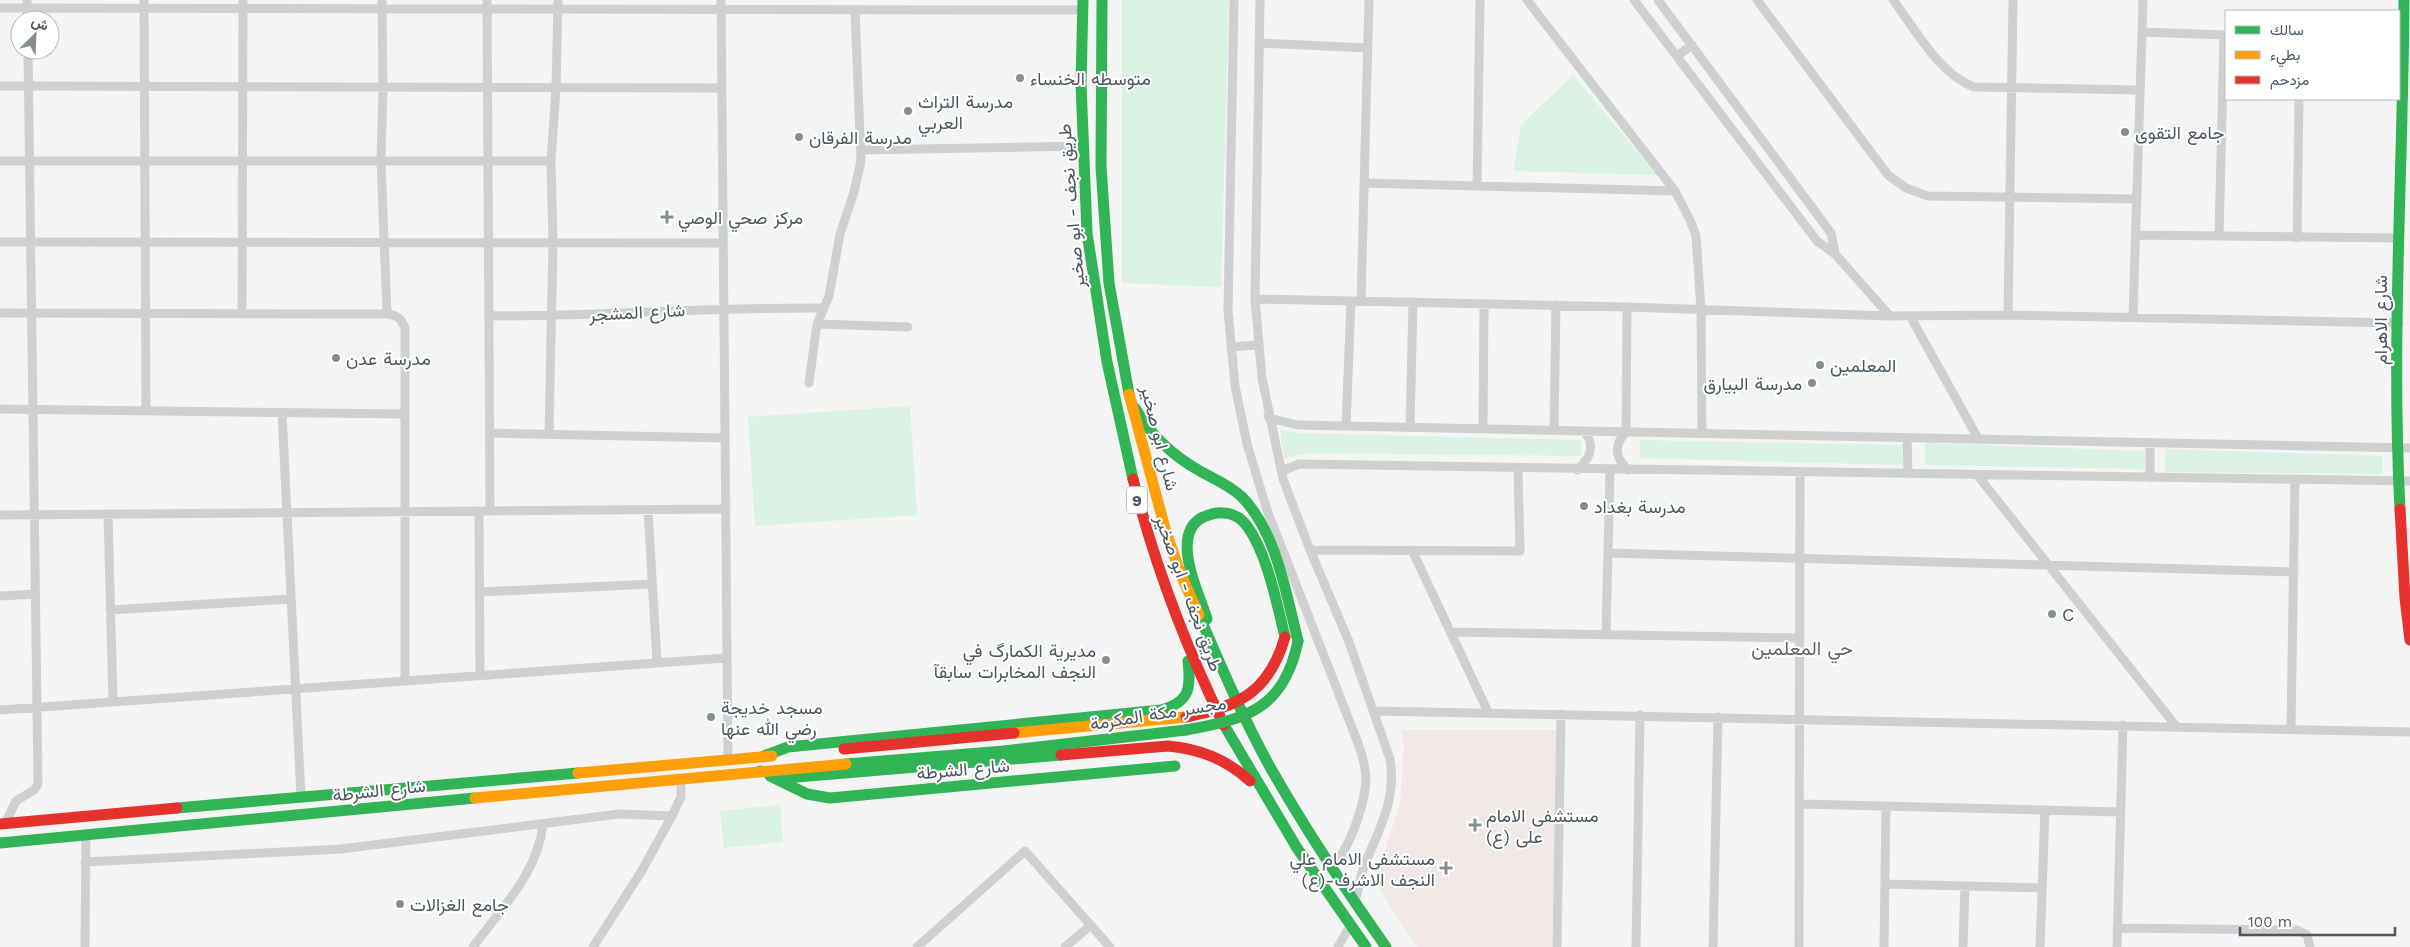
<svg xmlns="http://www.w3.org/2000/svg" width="2410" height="947" viewBox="0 0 2410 947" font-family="'Work Sans',Vazirmatn,sans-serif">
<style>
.medical{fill:#f1e7e6}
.green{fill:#d9f2e3}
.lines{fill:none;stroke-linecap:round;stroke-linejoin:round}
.street{stroke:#ced0d2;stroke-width:9}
.fast{stroke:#30b455;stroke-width:11}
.slow{stroke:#ff9f0a;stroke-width:11}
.jam{stroke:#e5322d;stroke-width:11}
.fast-bridge{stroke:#30b455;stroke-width:11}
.jam-bridge{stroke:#e5322d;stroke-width:11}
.poi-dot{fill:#868d94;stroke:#fff;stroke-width:2}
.labels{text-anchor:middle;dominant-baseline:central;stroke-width:4;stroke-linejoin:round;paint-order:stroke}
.shield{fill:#fff;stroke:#808990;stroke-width:1}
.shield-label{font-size:16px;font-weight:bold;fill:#4a5661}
.poi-label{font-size:18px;fill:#4a5661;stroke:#fff;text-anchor:start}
.street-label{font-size:18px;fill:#4a5661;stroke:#fff}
.neighbourhood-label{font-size:19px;fill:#5f6368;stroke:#fff}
</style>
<rect width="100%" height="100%" fill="#f4f4f4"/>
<path class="medical" d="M1401,730H1558L1552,947H1418L1413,942L1375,882L1400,804L1404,747Z"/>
<path class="green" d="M1122,0H1229L1221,287L1122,283Z
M1573,75L1657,175L1513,171L1521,125Z
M910,406L917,515L755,526L748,417Z
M1280,430L1298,433L1581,440V456L1310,453L1284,458Z
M1640,440L1902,445L1903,465L1640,458Z
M1925,443L2145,451V469L1925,465Z
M2165,449L2382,456V474L2165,472Z
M780,805L783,842L724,848L720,811Z"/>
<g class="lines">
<path class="street" d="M27,0V20
M144,0L146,411
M382,0L383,87L381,161L387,314
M487,0L490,511
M721,0L728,759
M1234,0L1228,311L1235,386L1247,444L1267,510L1358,743C1362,754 1365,765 1366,777C1366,798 1350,854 1331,864
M1260,0L1255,299L1262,378L1283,479L1310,550L1349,642L1390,759C1397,799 1379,829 1365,864C1360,876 1358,890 1355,902
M1527,0L1675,191L1690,220L1696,236L1701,309L1702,433
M1634,0L1817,241L1835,254L1890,316
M1658,0L1831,233L1835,254
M1757,0L1888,175L1906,188L1928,196L2137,199
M1893,0C1916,30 1938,73 1974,87L2140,90
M0,8L1083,10
M2142,32L2226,35
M1259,43L1368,48
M1677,56L1692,45
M0,86L722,88
M862,150L1083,146
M0,161H551
M1364,183L1675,191
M1477,186L1480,0
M2136,235L2398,238
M2219,236L2224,35
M2297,238L2299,99
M0,242L723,243
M1255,299L1627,307L1890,316L2008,315L2399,323
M1361,301L1369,0
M1627,307L1626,432C1613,446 1615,457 1628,470
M0,313L387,314C397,315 401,318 405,328V680
M242,314L243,0
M2008,315L2013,0
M489,316C601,316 712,307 824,308
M1910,316L1979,440
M2133,318L2143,0
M817,324L908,327
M1231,347L1257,345
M809,383L817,324L829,296L840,234L854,192L861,161L855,10
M0,409L403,414
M282,413L301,797
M1268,415L1269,418L1298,425L2410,448
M1346,426L1351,301
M1410,427L1413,302
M1483,429L1484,304
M1554,430L1556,305
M490,433L724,438
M549,434L553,243L551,161L556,88L558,0
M1907,438L1908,474
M2150,443V478
M1577,470C1591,458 1596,446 1584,431
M1978,476L2176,726
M1283,479L1282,471L1299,464L2410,481
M648,510L657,662
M479,511L480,675
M108,514L113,701
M0,515L725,509
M1310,550L1520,551L1518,469
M1412,550L1488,712
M1608,553L2294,572
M479,592L652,584
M0,596L35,594
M110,610L291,599
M1450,632L1800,638
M1606,635L1610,470
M0,710L726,658
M1373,711L2410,732
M2291,728L2295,480
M1800,804L2120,812
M5,824L16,801L34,790L38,784L28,50
M85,862L341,849L619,814L672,816
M1885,884L2042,888
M2117,928L2297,930L2307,935L2310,947
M85,947L86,836
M473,947C501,909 538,873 543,824
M593,947L641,872L672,816L681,797V780
M917,947L1025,851L1110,947
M1065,947L1091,925
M1338,947L1350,926
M1557,947L1561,714
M1636,947L1640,715
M1713,947L1718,717
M1799,947L1800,473
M1884,947L1886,806
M1963,947L1965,886
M2040,947L2045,810
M2117,947L2123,725"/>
<path class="fast" d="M1083,0L1081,84L1087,233L1107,362L1133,479
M1102,0L1101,167L1109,283L1129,394
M1135,408C1150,434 1173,456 1200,471C1214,479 1230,485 1242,497C1277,533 1286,594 1298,641
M2400,509C2391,340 2403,170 2404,0
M1199,615C1221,666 1243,718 1270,767C1305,829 1345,889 1386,947
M1207,619C1198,589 1162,521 1217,513C1229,512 1240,516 1247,526C1267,553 1277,604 1285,637
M1224,725L1297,848L1366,947
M764,756L788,747L1161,710C1190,702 1191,688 1188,661
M846,764L1004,751L1186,730
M760,771L797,777L1061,755
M770,776L807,794L830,798L1175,766
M177,808L578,773
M0,843L475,798"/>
<path class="slow" d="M1129,394L1166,532L1181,575L1199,615
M1014,733L1186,717
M578,773L772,756
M475,798L846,764"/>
<path class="jam" d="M1133,479C1154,563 1186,647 1224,725
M2400,509L2405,598L2410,640
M844,749L1014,733
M1061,755L1168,746C1200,749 1226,759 1250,781
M0,824L177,808"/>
<path class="fast-bridge" d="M1186,730C1247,719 1284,709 1298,641"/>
<path class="jam-bridge" d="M1186,717C1240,706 1269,692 1285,637"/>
</g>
<g class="poi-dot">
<circle cx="1020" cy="78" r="5"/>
<circle cx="908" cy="111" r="5"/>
<circle cx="2125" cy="132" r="5"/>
<circle cx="799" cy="137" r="5"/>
<path d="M664.5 209.5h5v5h5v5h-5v5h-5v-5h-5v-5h5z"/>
<circle cx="336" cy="358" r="5"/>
<circle cx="1820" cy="365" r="5"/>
<circle cx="1812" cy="383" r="5"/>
<circle cx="1584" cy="506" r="5"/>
<circle cx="2052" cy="614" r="5"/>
<circle cx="1106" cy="660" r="5"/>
<circle cx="711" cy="717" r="5"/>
<path d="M1472.5 817.5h5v5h5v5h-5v5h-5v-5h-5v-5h5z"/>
<path d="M1443.5 860.5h5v5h5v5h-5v5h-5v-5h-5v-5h5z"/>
<circle cx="400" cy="904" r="5"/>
</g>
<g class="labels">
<rect class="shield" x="1127" y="486.5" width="20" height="27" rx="4"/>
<g class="shield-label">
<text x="1137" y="500">9</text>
</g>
<g class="poi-label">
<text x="1030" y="78">متوسطه الخنساء</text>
<text x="918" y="101">مدرسة التراث<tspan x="918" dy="21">العربي</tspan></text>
<text x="2135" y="132">جامع التقوى</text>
<text x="809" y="137">مدرسة الفرقان</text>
<text x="678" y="217">مركز صحي الوصي</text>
<text x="346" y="358">مدرسة عدن</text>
<text x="1830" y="365">المعلمين</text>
<text x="1802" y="383" text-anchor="end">مدرسة البيارق</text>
<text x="1594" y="506">مدرسة بغداد</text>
<text x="2062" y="614">C</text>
<text x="1096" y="650" text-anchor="end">مديرية الكمارگ في<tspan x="1096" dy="21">النجف المخابرات سابقآ</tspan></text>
<text x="721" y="707">مسجد خديجة<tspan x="721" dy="21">رضي الله عنها</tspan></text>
<text x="1486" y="815">مستشفی الامام<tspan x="1486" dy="21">علی (ع)</tspan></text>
<text x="1435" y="858" text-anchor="end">مستشفى الامام علي<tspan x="1435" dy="21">(ع)-النجف الاشرف</tspan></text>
<text x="410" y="904">جامع الغزالات</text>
</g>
<g class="street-label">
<text transform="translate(1071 206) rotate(-95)">طريق نجف - ابو صخير</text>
<text transform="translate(637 312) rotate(-3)">شارع المشجر</text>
<text transform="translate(2380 320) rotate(-90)">شارع الاهرام</text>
<text transform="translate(1160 438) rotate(76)">شارع ابو صخير</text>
<text transform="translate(1189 593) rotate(70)">طريق نجف - ابو صخير</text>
<text transform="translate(1158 713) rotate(-9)">مجسر مكة المكرمة</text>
<text transform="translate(963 769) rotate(-5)">شارع الشرطة</text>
<text transform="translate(379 790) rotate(-6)">شارع الشرطة</text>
</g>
<g class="neighbourhood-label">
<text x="1802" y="648">حي المعلمين</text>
</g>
</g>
<rect x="2225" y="10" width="175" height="90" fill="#ffffff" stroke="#b7bbc0"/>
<rect x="2235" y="26" width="25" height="8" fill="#30b455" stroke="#b7bbc0"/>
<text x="2270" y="35" font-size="15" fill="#4a5661">سالك</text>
<rect x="2235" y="51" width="25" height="8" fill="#ff9f0a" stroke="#b7bbc0"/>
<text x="2270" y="60" font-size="15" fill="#4a5661">بطيء</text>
<rect x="2235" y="76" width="25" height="8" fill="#e5322d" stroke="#b7bbc0"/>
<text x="2270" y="85" font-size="15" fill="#4a5661">مزدحم</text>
<g transform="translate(35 35) rotate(24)"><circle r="24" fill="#ffffff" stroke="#b7bbc0"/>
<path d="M0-4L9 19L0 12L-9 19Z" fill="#868d94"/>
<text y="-8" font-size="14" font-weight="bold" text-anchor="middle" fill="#4a5661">ش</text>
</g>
<path d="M2240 927v8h155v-8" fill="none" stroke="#4a5661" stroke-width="2.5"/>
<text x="2248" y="927" font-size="15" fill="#4a5661" stroke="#ffffff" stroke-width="4" paint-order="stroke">100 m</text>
</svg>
